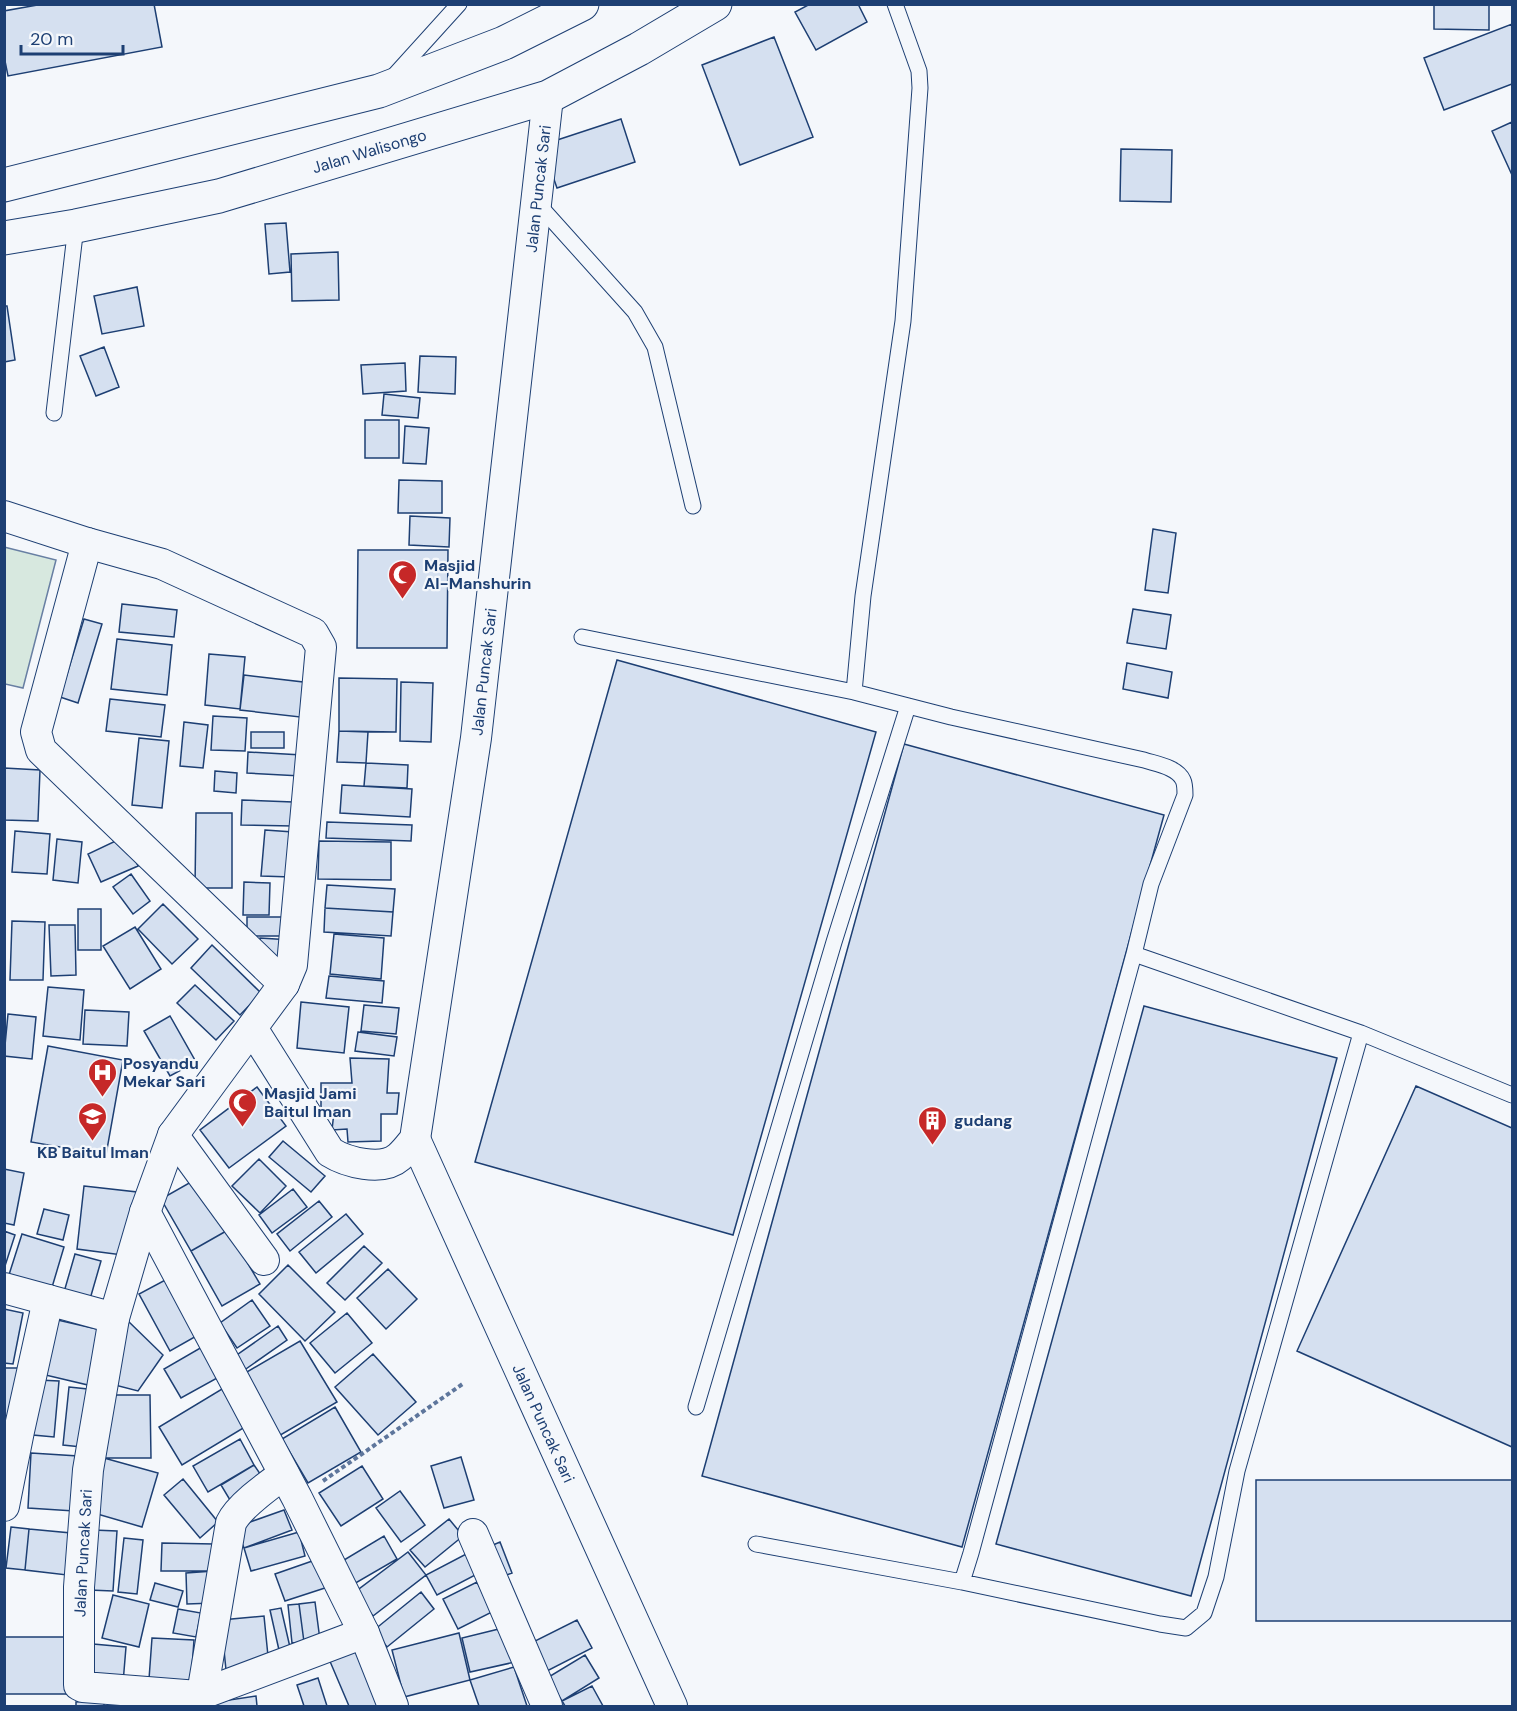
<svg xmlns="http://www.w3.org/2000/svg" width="1517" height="1711" viewBox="0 0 1517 1711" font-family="'DM Sans',sans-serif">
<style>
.pitch{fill:#d7e8df;stroke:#687fa3;stroke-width:1.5}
.building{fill:#d5e0f0;stroke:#1d3f73;stroke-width:1.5}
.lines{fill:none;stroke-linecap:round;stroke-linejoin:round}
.service-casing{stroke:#1d3f73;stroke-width:17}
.minor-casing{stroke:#1d3f73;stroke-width:32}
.trunk-casing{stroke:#1d3f73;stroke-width:35}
.path{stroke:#5e769c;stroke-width:4;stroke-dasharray:4.5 3;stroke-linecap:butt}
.service{stroke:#f4f7fb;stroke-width:15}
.minor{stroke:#f4f7fb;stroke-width:30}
.trunk{stroke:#f4f7fb;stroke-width:33}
.labels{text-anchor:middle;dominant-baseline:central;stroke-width:4.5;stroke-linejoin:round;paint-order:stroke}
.street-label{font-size:16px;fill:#1d3f73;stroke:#f4f7fb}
.poi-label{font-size:16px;font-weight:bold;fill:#1d3f73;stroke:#f4f7fb;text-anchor:start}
</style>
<rect width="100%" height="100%" fill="#f4f7fb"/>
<path class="pitch" d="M4,547L56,560L23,688L5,684Z"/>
<path class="building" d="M43,4H154L162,47L8,76L4,56V11Z
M810,4H858L867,22L816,50L795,12Z
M1434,4H1489V30L1434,29Z
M1512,24V84L1444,110L1424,58Z
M774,37L813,137L740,165L702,65Z
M621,119L635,162L557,188L542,145Z
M1512,122V175L1492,131Z
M1121,149L1172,150L1171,202L1120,201Z
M286,223L290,272L269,274L265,224Z
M338,252L339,300L292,301L291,254Z
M137,287L144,326L102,334L94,296Z
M4,306H7L15,360L4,362Z
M104,347L119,387L96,396L80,356Z
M420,356L456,357L455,394L418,392Z
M405,363L406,391L363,394L361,365Z
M384,394L420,398L418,418L382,415Z
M365,420H399V458H365Z
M405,426L429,428L426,464L403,463Z
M399,480L442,481V513H398Z
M410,516L450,518L449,547L409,545Z
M1153,529L1176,533L1168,593L1145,590Z
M358,550H448L447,648H357Z
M122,604L177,610L174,637L119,632Z
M1133,609L1171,615L1166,649L1127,643Z
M84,619L102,624L78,703L60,697Z
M117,639L172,645L167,695L111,689Z
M209,654L245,657L240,709L205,705Z
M617,660L876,732L733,1235L475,1162Z
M1127,663L1172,672L1168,698L1123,689Z
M244,675L303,682L300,717L240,710Z
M339,678L397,679L396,732L339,731Z
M401,682L433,683L431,742L400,741Z
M110,699L165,705L161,737L106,731Z
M213,716L247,718L245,751L211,750Z
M184,722L208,725L203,768L180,766Z
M339,731L368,732L366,763L337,762Z
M251,732H284V748H251Z
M139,738L169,741L162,808L132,805Z
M904,744L1164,815L962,1547L702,1476Z
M248,752L302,755L301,776L247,773Z
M366,763L408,765L407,788L364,786Z
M4,768L40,770L38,821L4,820Z
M215,771L237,773L236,793L214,791Z
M342,785L412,789L410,817L340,813Z
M242,800L293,802V826L241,825Z
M196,813H232V888H195Z
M327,822L412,825L411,841L326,838Z
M265,830L293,832L291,877L261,876Z
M15,831L50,834L47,874L12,872Z
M124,837L138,866L101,882L88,854Z
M57,839L82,842L78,883L53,880Z
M319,841L391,842V880L318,879Z
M131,874L150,901L133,914L113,887Z
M244,882L270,883L269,915H243Z
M327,885L395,889L393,912L325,908Z
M163,904L198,939L172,964L138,929Z
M325,908L393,912L391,936L324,932Z
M78,909H101V950H78Z
M247,917H287V936H247Z
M12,921L45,922L43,980H10Z
M49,925H75L76,975L51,976Z
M135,927L161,969L130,989L103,946Z
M334,934L384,938L381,979L330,974Z
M260,938L291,940L289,958L259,956Z
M212,945L261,993L240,1015L191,968Z
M329,976L384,981L382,1003L326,998Z
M195,985L234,1021L216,1040L177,1003Z
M48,987L84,990L80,1040L43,1036Z
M301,1002L349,1007L344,1053L297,1048Z
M364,1005L399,1008L396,1034L361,1031Z
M1144,1006L1337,1058L1191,1596L996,1544Z
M85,1010L129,1012L127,1046L83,1044Z
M8,1014L36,1017L32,1059L4,1056Z
M170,1016L196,1062L170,1076L144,1031Z
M358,1032L397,1037L394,1056L355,1051Z
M48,1046L123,1060L106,1155L31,1142Z
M350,1058L389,1059L387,1093H399L397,1114H381V1141L348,1142L347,1129L332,1130L334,1112L321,1111V1083H352Z
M1416,1086L1512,1128V1447L1297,1351Z
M257,1087L286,1126L229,1168L200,1130Z
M283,1141L325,1176L311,1192L269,1157Z
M259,1159L286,1186L260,1213L232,1186Z
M4,1169L24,1173L14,1225L4,1223Z
M198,1178L228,1230L191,1251L161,1199Z
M84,1186L137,1192L130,1256L77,1249Z
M293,1189L307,1207L272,1233L259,1215Z
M319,1201L332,1217L290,1251L277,1234Z
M44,1209L69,1215L63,1240L37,1234Z
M346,1214L363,1234L316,1273L299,1252Z
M228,1230L260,1284L222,1306L191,1251Z
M4,1231L15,1235L4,1269Z
M22,1234L64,1247L50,1294L7,1281Z
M364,1246L382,1263L345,1300L327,1283Z
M75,1254L101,1261L88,1306L62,1299Z
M288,1265L335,1312L305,1341L259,1294Z
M388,1269L417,1299L386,1329L357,1298Z
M169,1278L200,1334L170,1351L139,1294Z
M252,1300L270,1326L237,1348L220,1323Z
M4,1309L23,1313L13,1364L4,1363Z
M347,1313L372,1343L335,1373L310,1343Z
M49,1318L101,1330L88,1385L37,1373Z
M127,1320L163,1355L138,1391L111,1384Z
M278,1326L287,1340L243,1371L234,1357Z
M300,1341L337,1402L277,1437L240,1376Z
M202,1347L219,1377L181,1398L164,1369Z
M373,1354L416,1402L378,1435L335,1387Z
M4,1368H19V1417H4Z
M38,1380L59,1381L54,1437L33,1435Z
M69,1387L97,1390L91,1448L63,1445Z
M222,1389L245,1427L182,1465L159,1427Z
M103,1395H150L151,1458H104Z
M335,1407L361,1452L308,1483L282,1439Z
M240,1439L254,1465L208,1492L193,1466Z
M31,1453L78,1456L74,1511L28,1508Z
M461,1457L474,1500L444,1508L431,1466Z
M104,1458L158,1473L142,1527L87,1511Z
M254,1465L267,1484L233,1505L221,1485Z
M362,1466L383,1499L341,1526L319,1493Z
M183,1479L218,1522L200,1538L164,1495Z
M1256,1480H1512V1621H1256Z
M400,1491L425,1525L401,1542L376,1508Z
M284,1510L292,1530L244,1548L236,1527Z
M449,1519L463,1536L425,1567L410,1550Z
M11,1527L29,1529L25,1570L6,1568Z
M29,1529L71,1533L67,1575L25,1570Z
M93,1530L117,1531L113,1591L89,1590Z
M299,1532L305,1556L251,1571L244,1548Z
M384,1536L397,1559L347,1588L334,1566Z
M124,1538L143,1540L137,1594L118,1592Z
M500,1542L512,1573L498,1578L486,1548Z
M162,1543L214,1544V1571H161Z
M408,1552L426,1575L373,1616L355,1592Z
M470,1552L481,1572L437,1595L426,1575Z
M318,1559L328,1587L285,1601L275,1574Z
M214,1571V1603L187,1604L186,1573Z
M477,1582L492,1612L458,1629L443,1599Z
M155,1583L183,1591L178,1607L150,1600Z
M421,1592L434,1609L387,1647L374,1630Z
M113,1595L149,1604L139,1647L102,1638Z
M315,1602L320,1640L304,1642L299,1604Z
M299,1604L304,1642L292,1643L288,1605Z
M281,1608L292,1656L281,1659L270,1610Z
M178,1609L201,1613L196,1637L173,1633Z
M264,1616L269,1666L226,1670L221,1620Z
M577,1620L592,1648L547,1671L533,1642Z
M507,1627L515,1662L470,1672L462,1638Z
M459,1633L470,1680L404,1697L392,1650Z
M4,1637H71V1694H4Z
M152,1638L194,1640L191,1682L149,1679Z
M359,1638L380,1706H349L326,1652Z
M93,1644L126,1647L123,1683L91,1681Z
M585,1655L599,1678L562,1701L547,1678Z
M514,1667L527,1706H479L470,1680Z
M318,1678L327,1706H304L297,1685Z
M592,1686L603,1706H565L562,1701Z
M256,1696L257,1706H217L216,1702Z
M104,1700V1706H76V1702Z"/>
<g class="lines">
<defs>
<path id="service" d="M895,4L919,71L920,88L903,321L863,596L854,692L951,717L1144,760C1156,764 1177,767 1183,780C1185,784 1185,790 1185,795L1151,884L1134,954L1361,1033L1512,1095
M392,78L459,4
M537,203L635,312L655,347L693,506
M54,413L76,226
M582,637L854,692
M1134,954L971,1553L962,1582L1160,1624L1186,1628L1204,1613L1216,1577L1237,1471L1361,1033
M696,1407L834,942L908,706
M756,1544L962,1582"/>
<g id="minor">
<path d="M4,516L87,543L162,564L313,633L321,647L292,965L284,984L173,1135L145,1212L114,1318L88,1470L79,1587V1685L83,1687L198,1696L202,1694L231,1523C239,1506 269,1485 284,1474"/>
<path d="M87,543L36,732L41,750L284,984"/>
<path id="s1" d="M252,1028L330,1152C346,1162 382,1172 399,1157C405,1152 410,1145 415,1139L476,738L548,97"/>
<path d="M173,1135L264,1260"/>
<path id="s2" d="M415,1139L672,1706"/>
<path d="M145,1212L297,1498L364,1633L393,1706"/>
<path d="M4,1288L114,1318"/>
<path d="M4,1506L19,1431L48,1300"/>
<path d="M473,1534L547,1706"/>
<path d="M202,1694L364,1633"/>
</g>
<g id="trunk">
<path d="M4,185L379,91L504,43L582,4"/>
<path id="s3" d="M4,238L76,226L219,196L548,97L639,49L715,4"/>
</g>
</defs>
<use href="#service" class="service-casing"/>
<use href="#minor" class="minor-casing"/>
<use href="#trunk" class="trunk-casing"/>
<path class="path" d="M323,1481L464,1383"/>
<use href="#service" class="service"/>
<use href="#minor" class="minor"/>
<use href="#trunk" class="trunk"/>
</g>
<defs>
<symbol id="mosque-pin" viewBox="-11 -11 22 30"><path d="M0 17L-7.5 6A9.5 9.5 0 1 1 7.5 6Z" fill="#c62828" stroke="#f4f7fb"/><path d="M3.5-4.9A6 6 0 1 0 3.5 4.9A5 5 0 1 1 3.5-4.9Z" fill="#fff"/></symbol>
<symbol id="hospital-pin" viewBox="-11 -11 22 30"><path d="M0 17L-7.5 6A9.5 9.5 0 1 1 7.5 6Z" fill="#c62828" stroke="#f4f7fb"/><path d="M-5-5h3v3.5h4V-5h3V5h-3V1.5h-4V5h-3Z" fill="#fff"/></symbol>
<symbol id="school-pin" viewBox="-11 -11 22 30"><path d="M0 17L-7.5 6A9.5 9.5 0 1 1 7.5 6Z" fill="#c62828" stroke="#f4f7fb"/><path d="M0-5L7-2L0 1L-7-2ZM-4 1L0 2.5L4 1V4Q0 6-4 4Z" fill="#fff"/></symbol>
<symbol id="building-pin" viewBox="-11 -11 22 30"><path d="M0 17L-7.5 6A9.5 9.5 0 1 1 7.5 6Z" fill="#c62828" stroke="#f4f7fb"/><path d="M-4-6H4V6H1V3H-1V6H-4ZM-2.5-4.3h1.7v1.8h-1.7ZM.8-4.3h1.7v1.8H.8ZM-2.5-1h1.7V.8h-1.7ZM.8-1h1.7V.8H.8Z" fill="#fff"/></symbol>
</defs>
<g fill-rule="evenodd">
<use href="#mosque-pin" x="386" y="558" width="33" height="45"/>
<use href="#hospital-pin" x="86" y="1056" width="33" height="45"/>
<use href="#mosque-pin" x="226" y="1086" width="33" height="45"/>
<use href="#school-pin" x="76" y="1100" width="33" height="45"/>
<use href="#building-pin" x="916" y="1104" width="33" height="45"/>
</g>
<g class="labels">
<g class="street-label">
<text stroke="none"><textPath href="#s3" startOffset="376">Jalan Walisongo</textPath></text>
<text stroke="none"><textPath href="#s1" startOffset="1202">Jalan Puncak Sari</textPath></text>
<text stroke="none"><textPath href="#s1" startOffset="716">Jalan Puncak Sari</textPath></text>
<text stroke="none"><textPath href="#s2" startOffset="312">Jalan Puncak Sari</textPath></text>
<text transform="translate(83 1553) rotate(-87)">Jalan Puncak Sari</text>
</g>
<g class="poi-label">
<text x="424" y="565">Masjid<tspan x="424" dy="18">Al-Manshurin</tspan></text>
<text x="123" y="1063">Posyandu<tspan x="123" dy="18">Mekar Sari</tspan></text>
<text x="264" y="1093">Masjid Jami<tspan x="264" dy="18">Baitul Iman</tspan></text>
<text x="954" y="1120">gudang</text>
<text x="93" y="1152" text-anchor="middle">KB Baitul Iman</text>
</g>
</g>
<rect width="1517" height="1711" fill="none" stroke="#1d3f73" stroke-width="12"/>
<path d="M21 45v9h102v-9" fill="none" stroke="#1d3f73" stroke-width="3"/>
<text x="30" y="45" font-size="18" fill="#1d3f73" stroke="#f4f7fb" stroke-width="4.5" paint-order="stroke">20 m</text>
</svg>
